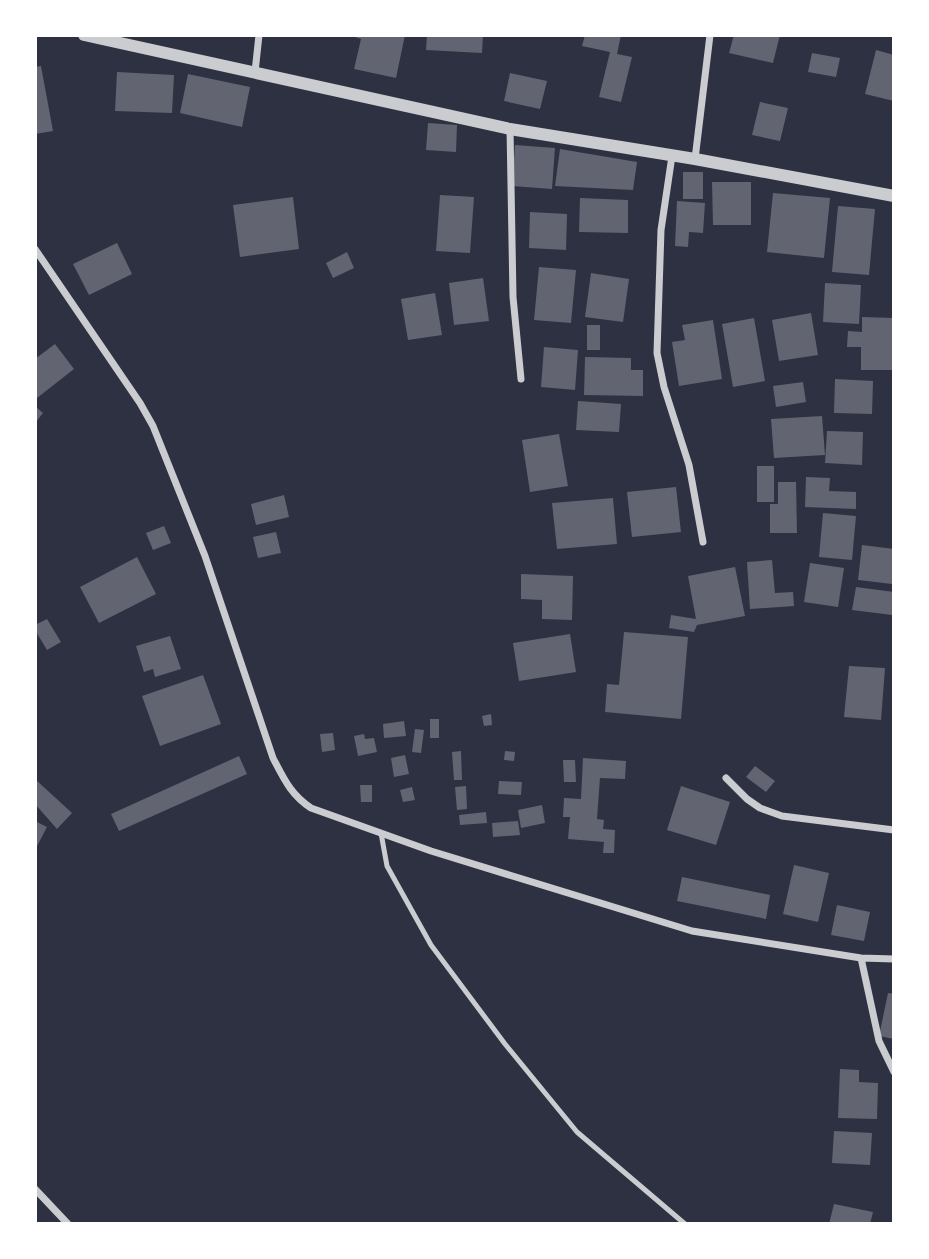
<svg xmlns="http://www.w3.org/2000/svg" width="929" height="1259" viewBox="0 0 929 1259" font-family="'Noto Serif',serif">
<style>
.building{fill:#626471}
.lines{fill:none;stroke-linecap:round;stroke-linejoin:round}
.service{stroke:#caccd0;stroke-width:5}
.minor{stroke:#caccd0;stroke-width:7}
.tertiary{stroke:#caccd0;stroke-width:12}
</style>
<rect width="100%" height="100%" fill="#2d3142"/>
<path class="building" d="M349,35H405L396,78L354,69L361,39Z
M427,35H483L482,53L426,50Z
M585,35H621L617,54L632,57L621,102L599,97L610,52L582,46Z
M734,35H780L773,63L729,53Z
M876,50L894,55V101L865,94Z
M812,53L840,58L836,77L808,72Z
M41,66L53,131L35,134V67Z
M117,72L174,75L172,113L115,111Z
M510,73L547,81L540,109L504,101Z
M188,74L250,87L242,127L180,113Z
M760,102L788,108L780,141L752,135Z
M428,123L457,125L456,152L426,150Z
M515,145L555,148L552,189L512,186Z
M560,149L637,162L633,190L555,186Z
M683,172H703V199H683Z
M712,182H751V225H713Z
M773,193L830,198L824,258L767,252Z
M440,195L474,197L470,253L436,251Z
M293,197L299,249L240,257L233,205Z
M580,198L628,200V233L579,232Z
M677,201L705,203L703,233L689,232L688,247L675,246Z
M838,206L875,209L869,275L832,272Z
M530,212L567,214L566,250L529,248Z
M117,243L132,274L89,295L73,264Z
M347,252L354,268L333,278L326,263Z
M539,267L576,270L571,323L534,320Z
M591,273L629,279L623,322L585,317Z
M483,278L489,321L454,325L449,283Z
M825,283L861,285L859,324L823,322Z
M435,293L442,335L408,340L401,299Z
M811,313L818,355L779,361L772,320Z
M862,317L894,318V370H861V347H847L848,331L862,332Z
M754,318L765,381L733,387L722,324Z
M713,320L722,379L679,386L672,342L685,340L682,325Z
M587,325H600V350H587Z
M55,344L74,369L37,398L35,396V359Z
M544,347L578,350L575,390L541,387Z
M585,357L631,358V370H643V396L584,395Z
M835,379L873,381L872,414L834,413Z
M803,382L806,402L776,407L773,386Z
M578,401L621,404L619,432L576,430Z
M35,406L43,413L35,423Z
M822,416L825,455L774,458L771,419Z
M827,431L863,432L862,465L825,463Z
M559,434L568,486L530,492L522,440Z
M757,466H774V502H757Z
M806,477L830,478L829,491L856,492V509L805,507Z
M778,482H796L797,533H770V504H778Z
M676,487L681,532L632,537L627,492Z
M284,495L289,517L256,525L251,504Z
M613,498L617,544L557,549L552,503Z
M823,513L856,516L852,560L819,557Z
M164,526L171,543L153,550L146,533Z
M276,532L281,553L258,558L253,537Z
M862,545L894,549L892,584L858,580Z
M137,557L156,594L99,623L80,587Z
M772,560L775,593L793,592L794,606L750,609L747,562Z
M810,563L844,568L838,607L804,602Z
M735,567L745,616L697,625L694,632L669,628L671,615L696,619L688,576Z
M521,574L573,576L572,620L542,619V600L521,599Z
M856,587L894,592L892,615L852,610Z
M47,619L61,642L47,650L35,630V625Z
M624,632L688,637L681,719L605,712L607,684L619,685Z
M570,634L576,672L519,681L513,643Z
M170,636L181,669L155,677L153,669L144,672L136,646Z
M849,666L885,668L881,720L844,717Z
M203,675L221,724L160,746L142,696Z
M491,714L492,725L484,726L482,716Z
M430,719H439V738H430Z
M404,721L406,736L384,738L383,724Z
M415,729L424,730L421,753L412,752Z
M333,733L335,750L322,752L320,734Z
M364,734L365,739L374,738L377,752L358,756L354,736Z
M461,751L462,780H454L452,752Z
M505,751L515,752L514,761L504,760Z
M405,755L409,774L394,777L391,758Z
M239,756L247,774L119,831L111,814Z
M583,758L626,761L625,779L600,778L597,819L604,820L603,829L615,830L614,853H603L604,842L568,839L570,817H563L564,798L581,799Z
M563,760H575L576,782H564Z
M755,766L775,781L766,792L746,777Z
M35,779L72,813L57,829L35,804Z
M499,781L522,782L521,795L498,794Z
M360,785H372V802H361Z
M466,786L467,809L457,810L455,787Z
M681,786L730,802L716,845L667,830Z
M412,787L415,800L403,802L400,790Z
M542,805L545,823L521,828L518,810Z
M486,812L487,823L460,825L459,815Z
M35,821L47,827L35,850Z
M518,821L520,835L493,837L492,823Z
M794,865L829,873L818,922L783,914Z
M682,877L770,895L766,919L677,901Z
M837,905L870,912L864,941L831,935Z
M888,993L894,994V1039L879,1036Z
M840,1069L859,1070V1082L878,1083L877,1119L838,1118Z
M834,1131L872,1133L870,1165L832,1163Z
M834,1204L873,1212L870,1224H829Z"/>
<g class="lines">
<path class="service" d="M381,833L387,866L431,945L505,1044L577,1132L685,1224"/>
<path class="minor" d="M255,72L259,35
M510,129L513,297L521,379
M672,156L661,230L657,353L664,387L689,465L703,542
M695,159L710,35
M35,249L140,403L153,426L205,556L273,758C284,779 291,795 311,808L431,851L692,931L861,958L894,959
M726,778L747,799L760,808L782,816L894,830
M861,958L879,1041L894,1072
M35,1189L68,1224"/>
<path class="tertiary" d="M84,35L510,129L695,159L894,196"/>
</g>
<rect width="929" height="1259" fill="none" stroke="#ffffff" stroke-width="74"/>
</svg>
